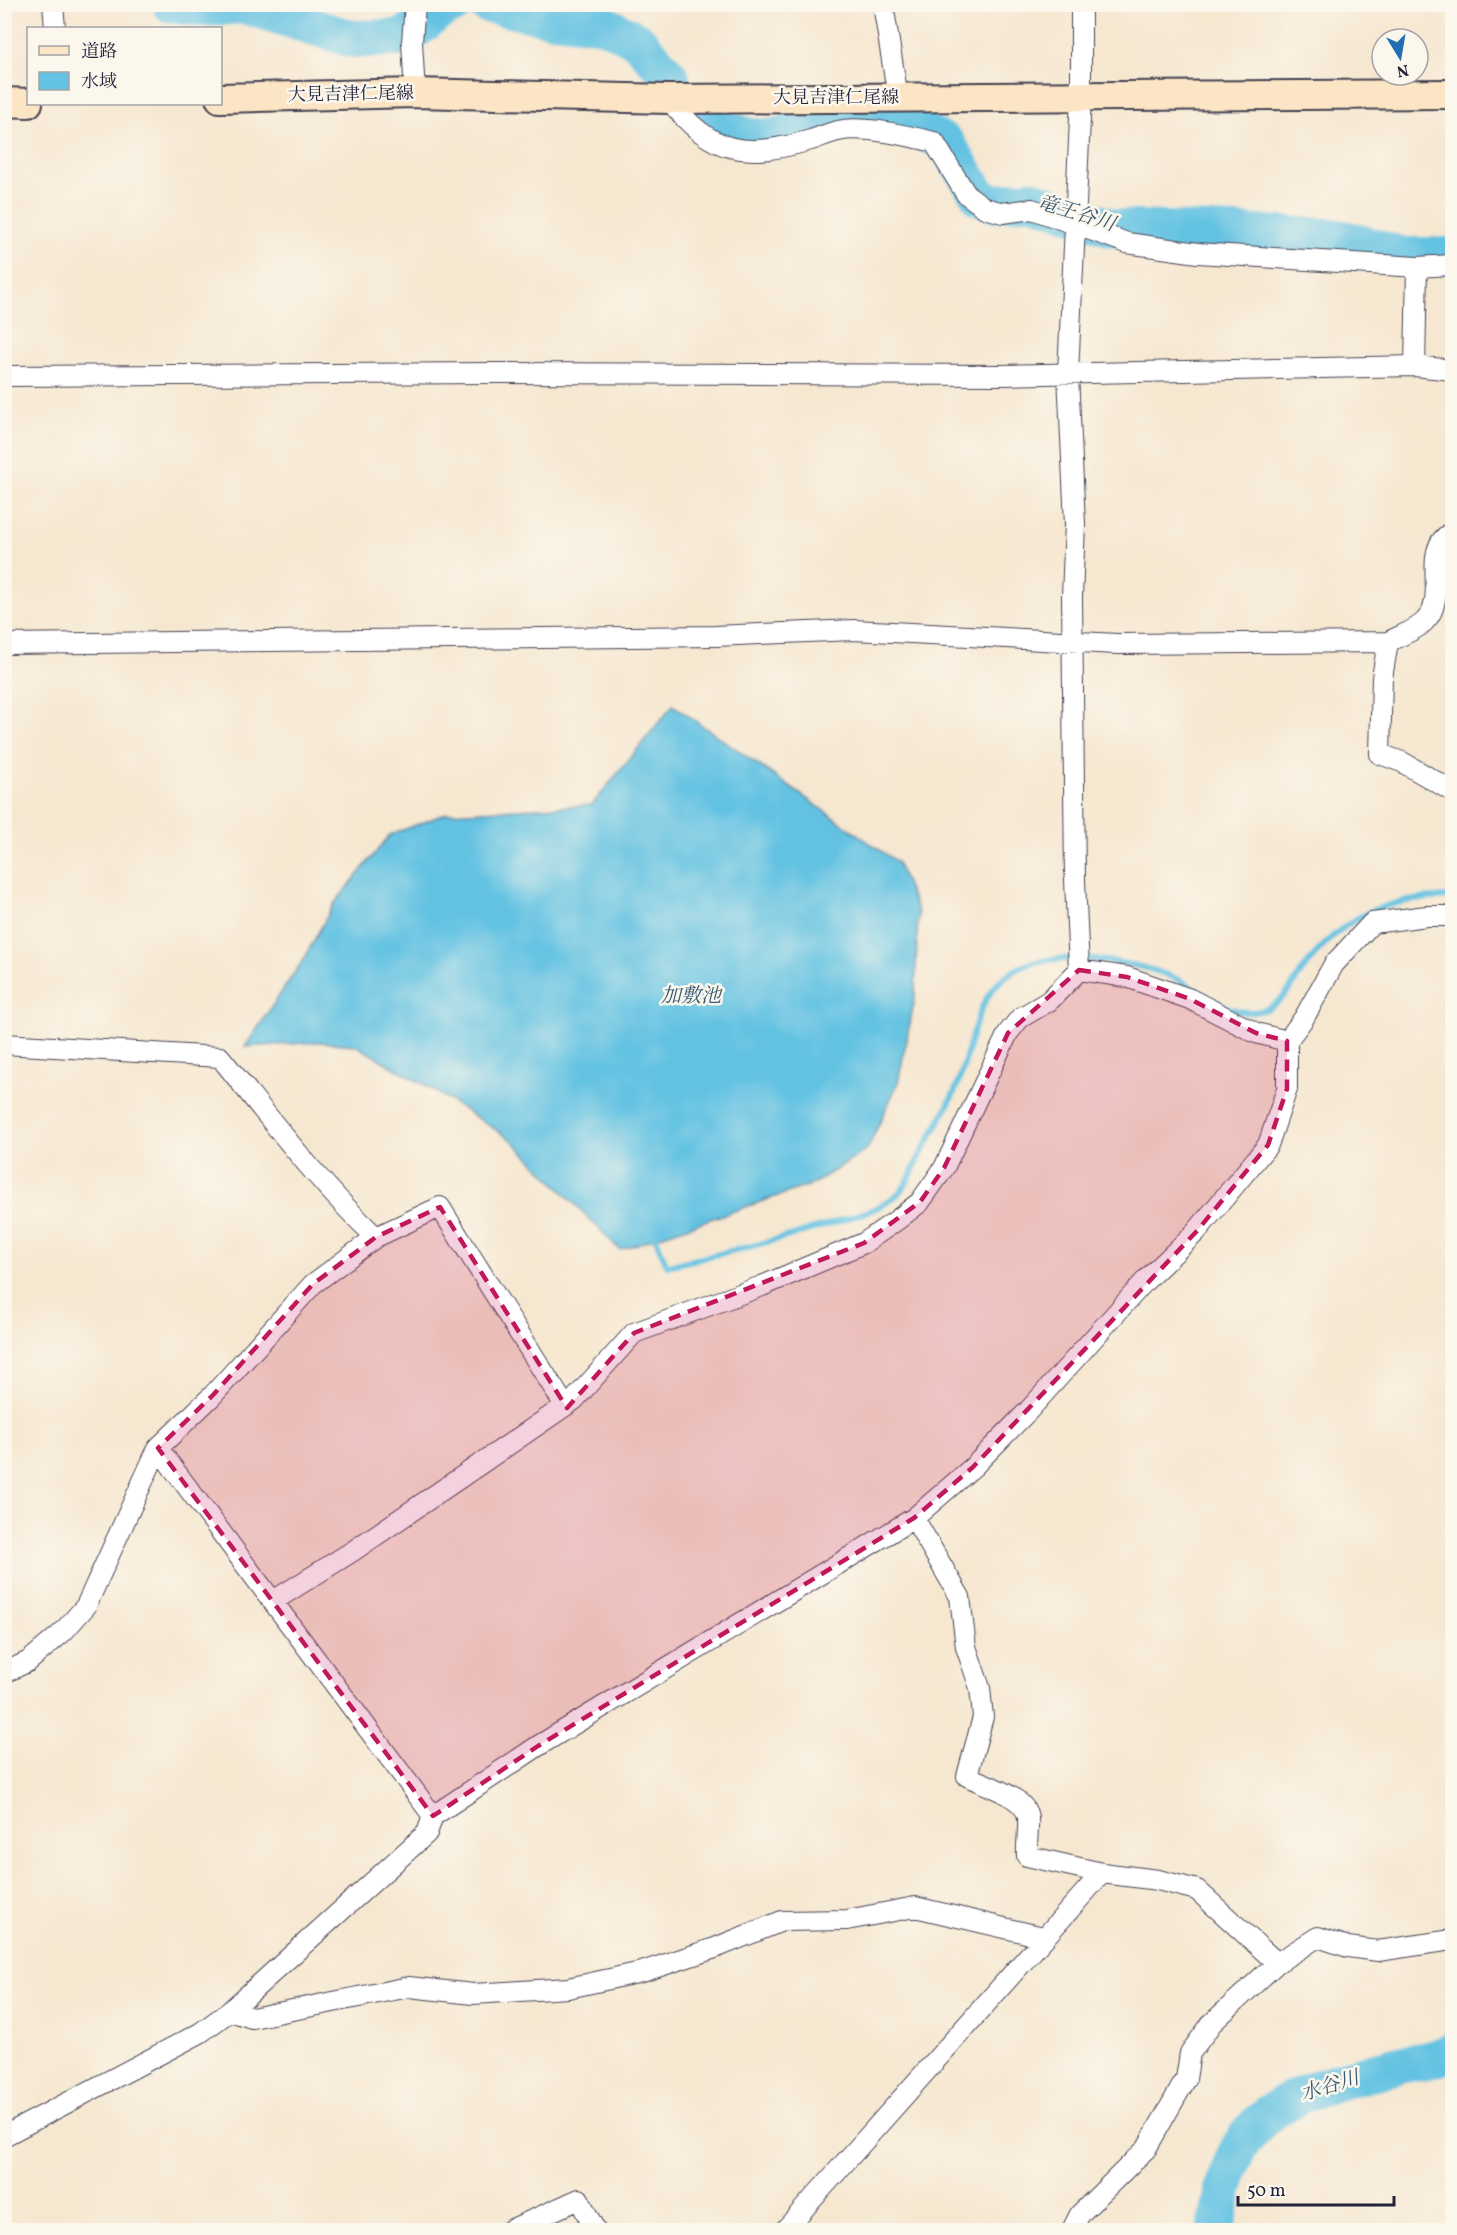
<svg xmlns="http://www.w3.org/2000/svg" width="1457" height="2235" viewBox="0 0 1457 2235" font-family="Vollkorn,'Noto Serif JP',serif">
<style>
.water{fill:#64c2e2;stroke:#43728e;stroke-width:1.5}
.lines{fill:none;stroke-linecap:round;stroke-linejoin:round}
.stream{stroke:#64c2e2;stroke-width:6}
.river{stroke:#64c2e2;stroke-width:38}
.minor-casing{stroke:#424051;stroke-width:22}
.secondary-casing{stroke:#424051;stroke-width:32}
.minor{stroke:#fff;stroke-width:20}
.secondary{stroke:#fce5c4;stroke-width:28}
.marked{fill:#c2185b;fill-opacity:0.2;stroke:#c2185b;stroke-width:4.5;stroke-dasharray:12 8;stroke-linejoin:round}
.labels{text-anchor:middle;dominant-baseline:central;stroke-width:5;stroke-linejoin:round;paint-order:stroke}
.street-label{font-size:18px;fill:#22223b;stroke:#fbf7ec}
.water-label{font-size:20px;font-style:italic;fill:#395a75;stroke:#fbf7ec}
</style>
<rect width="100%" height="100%" fill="#fbf7ec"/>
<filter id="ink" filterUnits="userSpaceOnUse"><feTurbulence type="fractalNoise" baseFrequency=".0167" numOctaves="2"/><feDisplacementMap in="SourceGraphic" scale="12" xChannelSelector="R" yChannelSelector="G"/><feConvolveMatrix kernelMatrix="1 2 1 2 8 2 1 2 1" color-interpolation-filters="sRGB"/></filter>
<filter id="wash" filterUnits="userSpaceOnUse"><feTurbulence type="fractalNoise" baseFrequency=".008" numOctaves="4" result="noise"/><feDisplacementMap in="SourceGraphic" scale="24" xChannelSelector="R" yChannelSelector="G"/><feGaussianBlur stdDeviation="1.35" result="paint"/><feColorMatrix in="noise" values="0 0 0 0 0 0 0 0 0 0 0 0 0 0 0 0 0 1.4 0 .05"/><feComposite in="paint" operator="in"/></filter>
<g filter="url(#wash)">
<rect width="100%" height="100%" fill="#f6e7d0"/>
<path class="water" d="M673,705L897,862L918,912L915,997L898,1083L867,1150L813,1184L620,1250L512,1140L430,1088L355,1045L319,1042L245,1047L303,960L334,904L390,835L447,813L592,805Z"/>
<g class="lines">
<path class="stream" d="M653,1231L667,1266C724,1253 781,1240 836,1222C858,1215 882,1209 899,1193C908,1185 913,1169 919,1158C931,1135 946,1112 956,1088C974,1045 972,991 1019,968C1056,950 1132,961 1170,976C1200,988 1232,1023 1266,1009C1285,1001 1291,986 1303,970C1343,914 1386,898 1452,897"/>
<path class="river" d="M171,4L203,8L244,5L352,39L401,38L424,24L436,13L455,4
M486,4L552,18L604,24L638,41L671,78
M702,121L749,137L773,138L809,126L840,119L883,123L922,131L946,143L980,197L994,203L1031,199L1113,228L1329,237L1348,240L1404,256H1452
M1216,2230C1220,2208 1224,2185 1232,2163C1257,2096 1334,2083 1395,2066C1414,2061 1435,2062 1452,2051"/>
</g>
</g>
<g filter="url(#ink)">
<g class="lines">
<defs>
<path id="minor" d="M53,4L55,28
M415,4L412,42L415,93
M883,4L898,98
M669,99C711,156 747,158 811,140C820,137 829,133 838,131C862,125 909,136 934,142L966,194L985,208L1003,213L1032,209L1127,243L1198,253L1417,267L1415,366
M1417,267L1452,265
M4,376L493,373L1000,375L1415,366L1452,370
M1388,642L1382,678L1380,754L1402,762L1452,791
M4,644L715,636L854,630L1117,644L1388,642C1399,636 1417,630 1425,621C1450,596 1419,550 1452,532
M1079,970L1127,977L1190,999L1256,1033L1287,1041
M4,1044L220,1057C270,1118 318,1183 376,1237
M158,1448L433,1816
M914,1518L960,1597L966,1647L980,1688L983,1717L967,1776C984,1785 1026,1796 1028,1818C1029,1831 1026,1843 1027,1856L1102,1873L1158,1880L1197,1890L1277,1963
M273,1601L353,1551L574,1400L634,1333L762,1286L864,1243L897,1220L920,1202L944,1168L1008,1033L1020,1018L1049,1001L1079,970L1075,880L1072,597L1075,524L1068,374L1081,98V4
M4,1673L29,1661L63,1632L86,1606L158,1448L213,1395L313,1284L376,1237L440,1207L565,1406
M230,2011L252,2018L409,1987L473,1994L568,1988L642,1972L715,1948L782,1921L847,1920L915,1907L1043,1937
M4,2136L200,2033L230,2011L427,1833L433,1816L538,1746L914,1518L973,1467L1029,1410L1145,1281L1196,1232L1268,1145L1287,1089V1041L1304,1018L1334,964L1372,923L1427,916H1452
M510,2230L579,2199L595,2230
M785,2230L1102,1873
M1072,2230L1080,2214L1146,2149L1186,2079L1190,2053L1212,2023L1277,1963L1318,1937L1348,1947L1378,1951L1452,1940"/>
<path id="secondary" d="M220,98L415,93L669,99L1452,94
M4,102L28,103"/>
</defs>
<use href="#minor" class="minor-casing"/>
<use href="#secondary" class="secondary-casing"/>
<use href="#minor" class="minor"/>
<use href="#secondary" class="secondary"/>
</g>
</g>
<path class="marked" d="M1079,970L1127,977L1190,999L1256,1033L1287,1041V1089L1268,1145L1196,1232L973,1467L914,1518L538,1746L433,1816L158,1448L213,1395L313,1284L376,1237L440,1207L567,1408L634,1333L864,1243L920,1202L944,1168L1008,1033Z"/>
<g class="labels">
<g class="street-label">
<text transform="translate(351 95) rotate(-1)">大見吉津仁尾線</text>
<text x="836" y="98">大見吉津仁尾線</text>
</g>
<g class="water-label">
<text transform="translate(1076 214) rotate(17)">竜王谷川</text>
<text x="691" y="997">加敷池</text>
<text transform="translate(1330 2087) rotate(-17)">水谷川</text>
</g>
</g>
<rect width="1457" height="2235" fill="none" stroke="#fbf7ec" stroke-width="24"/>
<rect x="27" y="27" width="195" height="78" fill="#fbf7ec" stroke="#a4a2a5" stroke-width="1.5"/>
<rect x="39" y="46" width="30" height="9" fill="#fce5c4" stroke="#a4a2a5" stroke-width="1.5"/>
<text x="81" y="57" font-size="18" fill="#22223b">道路</text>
<rect x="39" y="72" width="30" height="18" fill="#64c2e2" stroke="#a4a2a5" stroke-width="1.5"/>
<text x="81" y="87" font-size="18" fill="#22223b">水域</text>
<g transform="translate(1400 57) rotate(169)"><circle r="28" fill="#fbf7ec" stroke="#a4a2a5" stroke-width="1.5"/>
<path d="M0-4.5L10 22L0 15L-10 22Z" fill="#1f6fb2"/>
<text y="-9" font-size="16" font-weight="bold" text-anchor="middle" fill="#22223b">N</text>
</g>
<path d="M1238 2196v9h156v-9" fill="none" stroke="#22223b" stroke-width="3"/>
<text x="1247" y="2196" font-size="18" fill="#22223b" stroke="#fbf7ec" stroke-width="4.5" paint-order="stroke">50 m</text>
</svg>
